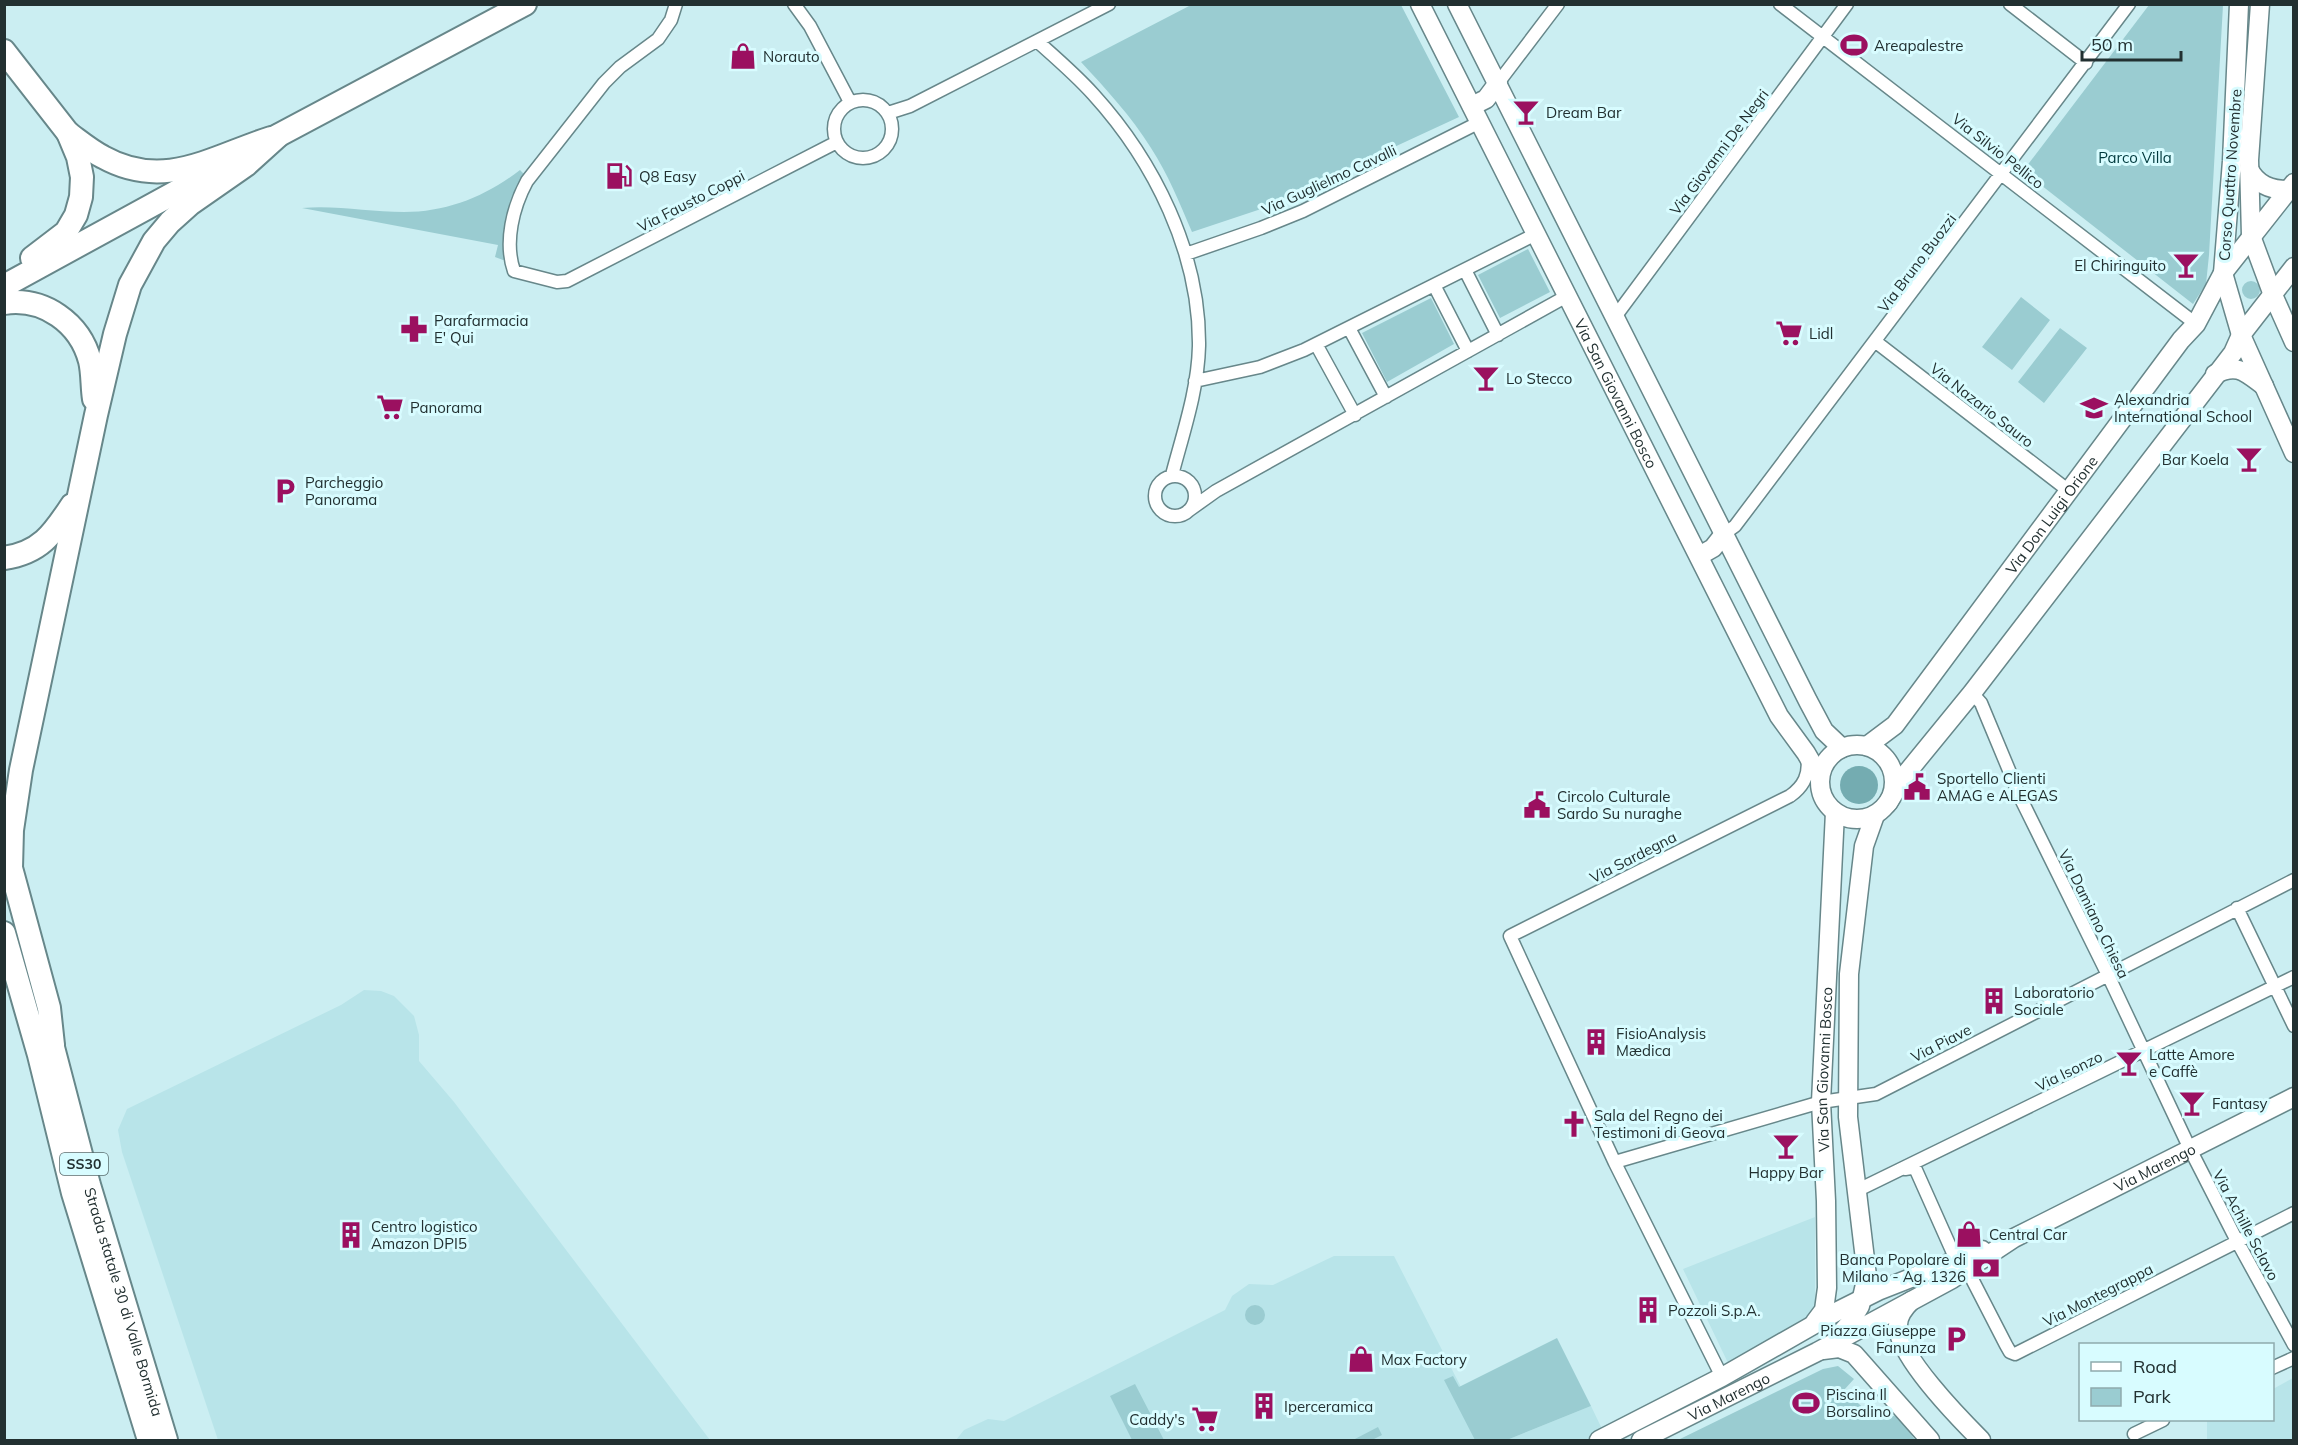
<svg xmlns="http://www.w3.org/2000/svg" width="2298" height="1445" viewBox="0 0 2298 1445" font-family="Mulish,sans-serif">
<style>
.built{fill:#b8e4e9}
.green{fill:#9accd1}
.water{fill:#74acb1}
.lines{fill:none;stroke-linecap:round;stroke-linejoin:round}
.street-casing{stroke:#67878a;stroke-width:15}
.secondary-casing{stroke:#67878a;stroke-width:21}
.highway-casing{stroke:#67878a;stroke-width:26}
.street{stroke:#fff;stroke-width:12}
.secondary{stroke:#fff;stroke-width:18}
.highway{stroke:#fff;stroke-width:22}
.labels{text-anchor:middle;dominant-baseline:central;stroke-width:6;stroke-linejoin:round;paint-order:stroke}
.shield{fill:#d8fcff;stroke:#596d6f;stroke-width:1.5}
.shield-label{font-size:14px;font-weight:bold;fill:#223031}
.poi-label{font-size:15px;fill:#223031;stroke:#d8fcff;text-anchor:start}
.street-label{font-size:15px;fill:#223031;stroke:#d8fcff}
.park-label{font-size:15px;fill:#013a3e;stroke:#d8fcff}
</style>
<rect width="100%" height="100%" fill="#cbeef2"/>
<path class="built" d="M364,990L381,991L394,996L414,1016L419,1035V1061L454,1102L710,1440H218L122,1152L118,1130L127,1109L341,1005Z
M1815,1217V1308L1808,1320L1729,1365L1683,1269Z
M1334,1256H1394L1488,1440H956L964,1430L988,1419L1004,1421L1225,1310L1232,1296L1249,1284L1273,1285Z
M2293,1378V1440H2207V1421L2210,1420H2272L2273,1389Z
M1591,1406L1603,1431L1585,1440H1507Z"/>
<path class="green" d="M1191,5H1401L1459,117L1258,210L1192,232C1180,204 1168,174 1151,148C1131,116 1106,89 1081,62Z
M2149,5H2223L2209,255L2206,284L2193,304L2023,171Z
M520,170L525,175L507,216L505,259L503,260L495,257L498,245L302,208C336,205 370,212 404,212C448,212 486,196 520,170Z
M1528,249L1550,292L1500,318L1478,275Z
M2242 290a9 9 0 1 1 18 0a9 9 0 1 1-18 0Z
M2021,297L2050,320L2012,370L1982,347Z
M1431,298L1454,344L1387,382L1362,333Z
M2060,328L2087,348L2044,403L2018,382Z
M1245 1315a10 10 0 1 1 20 0a10 10 0 1 1-20 0Z
M1557,1338L1591,1406L1507,1440H1475L1444,1380L1453,1376L1459,1387Z
M1838,1366L1854,1379L1844,1390L1874,1418L1888,1415L1899,1417L1915,1440H1678L1823,1369Z
M1135,1384L1164,1440H1132L1110,1396Z
M1378,1427L1382,1435L1372,1440H1353Z"/>
<path class="water" d="M1840 785a19 19 0 1 1 38 0a19 19 0 1 1-38 0Z"/>
<g class="lines">
<defs>
<path id="street" d="M676,4L671,20L658,39L620,67L604,83L527,181C513,207 504,242 514,271L557,282L567,281L837,142
M794,4L810,26L850,102
M1780,4L2196,324
M2010,4L2086,63
M1037,41C1056,58 1076,75 1093,94C1154,161 1200,253 1199,346C1198,390 1183,433 1172,475
M1498,83L1558,4
M834 129a29 29 0 1 1 58 0a29 29 0 1 1-58 0Z
M888,113L910,106L1109,4
M1186,254L1261,228L1303,211L1480,122
M1465,270L1498,335
M1434,285L1468,351
M1615,317L1847,4
M1349,328L1386,397
M1876,342L2069,491
M1316,344L1355,415
M1195,381L1260,367L1304,350L1536,234
M1155 496a20 20 0 1 1 40 0a20 20 0 1 1-40 0Z
M1188,511L1216,491L1567,296
M1724,534L1735,526L2129,4
M1972,693L1981,703L2021,799L2108,975L2190,1149L2237,1241L2294,1345
M2237,908L2294,1026
M1615,1162L1821,1102L1876,1094L2294,880
M1905,1169L1911,1168L1916,1170L1953,1253L1967,1254
M1856,1191L2294,977
M1956,1277L1965,1275L1971,1277L2006,1345L2010,1352L2015,1354L2294,1213
M2272,1368L2294,1358
M1722,1377L1615,1163L1510,936L1790,796C1804,786 1810,774 1807,757
M2134,1434L2163,1420"/>
<g id="secondary">
<path id="s1" d="M1420,4L1779,716L1806,753L1820,777"/>
<path d="M1457,4L1808,701L1824,731L1842,748"/>
<path d="M2239,4L2232,161L2223,273L2241,335L2294,453"/>
<path d="M2260,4L2249,160L2251,236L2273,295L2294,342"/>
<path d="M1472,106L1486,99L1498,83"/>
<path d="M2249,169C2257,185 2271,190 2288,190"/>
<path d="M2215,374C2238,363 2245,372 2264,386"/>
<path d="M1699,556L1713,548L1724,534"/>
<circle cx="1857" cy="782" r="37"/>
<path id="s2" d="M1867,746L1895,725L2181,340L2196,324L2223,273L2294,183"/>
<path d="M1888,803L1905,775L1972,693L2233,353L2241,335L2294,267"/>
<path d="M1911,1301C1905,1307 1898,1316 1898,1325C1896,1354 1960,1419 1981,1440"/>
<path id="s3" d="M1815,1322L1824,1310L1827,1288L1826,1201L1821,1102L1835,812"/>
<path d="M1839,1335L1849,1324L1860,1306L1867,1276L1848,1117L1849,974L1864,846L1875,815"/>
<path d="M1823,1350L1839,1348L1854,1354L1930,1440"/>
<path d="M1599,1440L1722,1377L1836,1312L1878,1291L1982,1250"/>
<path id="s4" d="M1641,1440L1817,1352L1952,1279L2014,1238L2294,1097"/>
</g>
<g id="highway">
<path d="M4,51L68,133L78,157L82,177L81,197L76,215L66,232L32,258"/>
<path d="M68,133C79,141 91,151 103,157C164,191 212,157 271,138"/>
<path d="M264,143L525,4"/>
<path d="M4,286L220,168"/>
<path d="M4,303C44,297 80,323 90,361C93,373 92,387 94,399"/>
<path d="M4,558C40,553 53,534 72,505"/>
<path d="M4,933L39,1055L73,1193L149,1440"/>
<path id="s5" d="M49,1032L89,1185L166,1440"/>
<path d="M53,1045L49,1008L11,868L12,830L21,770L96,415L115,334L130,285L154,241L170,222L190,204L246,165L278,136"/>
</g>
</defs>
<use href="#street" class="street-casing"/>
<use href="#secondary" class="secondary-casing"/>
<use href="#highway" class="highway-casing"/>
<use href="#street" class="street"/>
<use href="#secondary" class="secondary"/>
<use href="#highway" class="highway"/>
</g>
<defs>
<symbol id="stadium-bare" viewBox="-9 -9 18 18"><path d="M0-5a6.5 5 0 1 0 0 10a6.5 5 0 1 0 0-10ZM-3.5-1.8h7v3.6h-7Z" fill="#9b1060" stroke="#d8fcff" stroke-width="2.5" paint-order="stroke"/></symbol>
<symbol id="shop-bare" viewBox="-9 -9 18 18"><path d="M-5-2.5h2.3a2.7 3.5 0 0 1 5.4 0H5L5.5 6h-11ZM-1.5-2.5h3a1.5 2.3 0 0 0-3 0Z" fill="#9b1060" stroke="#d8fcff" stroke-width="2.5" paint-order="stroke"/></symbol>
<symbol id="bar-bare" viewBox="-9 -9 18 18"><path d="M-6-5H6L.8 .8V4.5H3.5V6h-7V4.5H-.8V.8Z" fill="#9b1060" stroke="#d8fcff" stroke-width="2.5" paint-order="stroke"/></symbol>
<symbol id="fuel-bare" viewBox="-9 -9 18 18"><path d="M-5.5-6h7V0h2V4h1.3V-2.5L3-4.5l.8-.8L6-3V5H2.5V1h-1V6h-7ZM-4.2-4.7v3.2H.2V-4.7Z" fill="#9b1060" stroke="#d8fcff" stroke-width="2.5" paint-order="stroke"/></symbol>
<symbol id="pharmacy-bare" viewBox="-9 -9 18 18"><path d="M-2-6h4v4h4v4h-4v4h-4v-4h-4v-4h4Z" fill="#9b1060" stroke="#d8fcff" stroke-width="2.5" paint-order="stroke"/></symbol>
<symbol id="supermarket-bare" viewBox="-9 -9 18 18"><path d="M-6-5.5h2.5l.6 2H6L4.5 2H-2.5L-4.4-4H-6ZM-1.5 3.2a1.3 1.3 0 1 0 .1 0ZM3 3.2a1.3 1.3 0 1 0 .1 0Z" fill="#9b1060" stroke="#d8fcff" stroke-width="2.5" paint-order="stroke"/></symbol>
<symbol id="school-bare" viewBox="-9 -9 18 18"><path d="M0-5L7-2L0 1L-7-2ZM-4 1L0 2.5L4 1V4Q0 6-4 4Z" fill="#9b1060" stroke="#d8fcff" stroke-width="2.5" paint-order="stroke"/></symbol>
<symbol id="parking-bare" viewBox="-9 -9 18 18"><path d="M-3.5-5.5H1a3.5 3.5 0 0 1 0 7H-1V5.5H-3.5ZM-1-3.4V-.6H.8a1.4 1.4 0 0 0 0-2.8Z" fill="#9b1060" stroke="#d8fcff" stroke-width="2.5" paint-order="stroke"/></symbol>
<symbol id="civic-bare" viewBox="-9 -9 18 18"><path d="M-.6-6.5H3V-4.5H.6V-3L4-1V1h2V6H-6V1h2V-1L-.6-3ZM-1.2 2.5V6h2.4V2.5Z" fill="#9b1060" stroke="#d8fcff" stroke-width="2.5" paint-order="stroke"/></symbol>
<symbol id="building-bare" viewBox="-9 -9 18 18"><path d="M-4-6H4V6H1V3H-1V6H-4ZM-2.5-4.3h1.7v1.8h-1.7ZM.8-4.3h1.7v1.8H.8ZM-2.5-1h1.7V.8h-1.7ZM.8-1h1.7V.8H.8Z" fill="#9b1060" stroke="#d8fcff" stroke-width="2.5" paint-order="stroke"/></symbol>
<symbol id="church-bare" viewBox="-9 -9 18 18"><path d="M-1.2-6h2.4v3.5h3.3v2.4h-3.3V6h-2.4V-.1h-3.3v-2.4h3.3Z" fill="#9b1060" stroke="#d8fcff" stroke-width="2.5" paint-order="stroke"/></symbol>
<symbol id="bank-bare" viewBox="-9 -9 18 18"><path d="M-6-4H6V4H-6ZM0-2.3a2.3 2.3 0 1 0 0 4.6a2.3 2.3 0 1 0 0-4.6Z" fill="#9b1060" stroke="#d8fcff" stroke-width="2.5" paint-order="stroke"/></symbol>
</defs>
<g fill-rule="evenodd">
<use href="#stadium-bare" x="1835" y="26" width="38" height="38"/>
<use href="#shop-bare" x="724" y="37" width="38" height="38"/>
<use href="#bar-bare" x="1507" y="93" width="38" height="38"/>
<use href="#fuel-bare" x="600" y="157" width="38" height="38"/>
<use href="#bar-bare" x="2167" y="246" width="38" height="38"/>
<use href="#pharmacy-bare" x="395" y="310" width="38" height="38"/>
<use href="#supermarket-bare" x="1770" y="314" width="38" height="38"/>
<use href="#bar-bare" x="1467" y="359" width="38" height="38"/>
<use href="#supermarket-bare" x="371" y="388" width="38" height="38"/>
<use href="#school-bare" x="2075" y="389" width="38" height="38"/>
<use href="#bar-bare" x="2230" y="440" width="38" height="38"/>
<use href="#parking-bare" x="266" y="472" width="38" height="38"/>
<use href="#civic-bare" x="1898" y="768" width="38" height="38"/>
<use href="#civic-bare" x="1518" y="786" width="38" height="38"/>
<use href="#building-bare" x="1975" y="982" width="38" height="38"/>
<use href="#building-bare" x="1577" y="1023" width="38" height="38"/>
<use href="#bar-bare" x="2110" y="1044" width="38" height="38"/>
<use href="#bar-bare" x="2173" y="1084" width="38" height="38"/>
<use href="#church-bare" x="1555" y="1105" width="38" height="38"/>
<use href="#bar-bare" x="1767" y="1127" width="38" height="38"/>
<use href="#shop-bare" x="1950" y="1215" width="38" height="38"/>
<use href="#building-bare" x="332" y="1216" width="38" height="38"/>
<use href="#bank-bare" x="1967" y="1249" width="38" height="38"/>
<use href="#building-bare" x="1629" y="1291" width="38" height="38"/>
<use href="#parking-bare" x="1937" y="1320" width="38" height="38"/>
<use href="#shop-bare" x="1342" y="1340" width="38" height="38"/>
<use href="#stadium-bare" x="1787" y="1384" width="38" height="38"/>
<use href="#building-bare" x="1245" y="1387" width="38" height="38"/>
<use href="#supermarket-bare" x="1186" y="1400" width="38" height="38"/>
</g>
<g class="labels">
<rect class="shield" x="60" y="1153" width="48" height="22" rx="4.5"/>
<g class="shield-label">
<text x="84" y="1164">SS30</text>
</g>
<g class="poi-label">
<text x="1874" y="45">Areapalestre</text>
<text x="763" y="56">Norauto</text>
<text x="1546" y="112">Dream Bar</text>
<text x="639" y="176">Q8 Easy</text>
<text x="2166" y="265" text-anchor="end">El Chiringuito</text>
<text x="434" y="320">Parafarmacia<tspan x="434" dy="17">E' Qui</tspan></text>
<text x="1809" y="333">Lidl</text>
<text x="1506" y="378">Lo Stecco</text>
<text x="2114" y="399">Alexandria<tspan x="2114" dy="17">International School</tspan></text>
<text x="410" y="407">Panorama</text>
<text x="2229" y="459" text-anchor="end">Bar Koela</text>
<text x="305" y="482">Parcheggio<tspan x="305" dy="17">Panorama</tspan></text>
<text x="1937" y="778">Sportello Clienti<tspan x="1937" dy="17">AMAG e ALEGAS</tspan></text>
<text x="1557" y="796">Circolo Culturale<tspan x="1557" dy="17">Sardo Su nuraghe</tspan></text>
<text x="2014" y="992">Laboratorio<tspan x="2014" dy="17">Sociale</tspan></text>
<text x="1616" y="1033">FisioAnalysis<tspan x="1616" dy="17">Mædica</tspan></text>
<text x="2149" y="1054">Latte Amore<tspan x="2149" dy="17">e Caffè</tspan></text>
<text x="2212" y="1103">Fantasy</text>
<text x="1594" y="1115">Sala del Regno dei<tspan x="1594" dy="17">Testimoni di Geova</tspan></text>
<text x="1786" y="1172" text-anchor="middle">Happy Bar</text>
<text x="371" y="1226">Centro logistico<tspan x="371" dy="17">Amazon DPI5</tspan></text>
<text x="1989" y="1234">Central Car</text>
<text x="1966" y="1259" text-anchor="end">Banca Popolare di<tspan x="1966" dy="17">Milano - Ag. 1326</tspan></text>
<text x="1668" y="1310">Pozzoli S.p.A.</text>
<text x="1936" y="1330" text-anchor="end">Piazza Giuseppe<tspan x="1936" dy="17">Fanunza</tspan></text>
<text x="1381" y="1359">Max Factory</text>
<text x="1826" y="1394">Piscina Il<tspan x="1826" dy="17">Borsalino</tspan></text>
<text x="1284" y="1406">Iperceramica</text>
<text x="1185" y="1419" text-anchor="end">Caddy's</text>
</g>
<g class="street-label">
<text transform="translate(1998 151) rotate(38)">Via Silvio Pellico</text>
<text transform="translate(1719 152) rotate(-53)">Via Giovanni De Negri</text>
<text transform="translate(2230 175) rotate(-86)">Corso Quattro Novembre</text>
<text transform="translate(1329 180) rotate(-25)">Via Guglielmo Cavalli</text>
<text transform="translate(691 201) rotate(-27)">Via Fausto Coppi</text>
<text transform="translate(1917 263) rotate(-53)">Via Bruno Buozzi</text>
<text stroke="none"><textPath href="#s1" startOffset="436">Via San Giovanni Bosco</textPath></text>
<text transform="translate(1982 405) rotate(38)">Via Nazario Sauro</text>
<text stroke="none"><textPath href="#s2" startOffset="297">Via Don Luigi Orione</textPath></text>
<text transform="translate(1633 857) rotate(-27)">Via Sardegna</text>
<text transform="translate(2094 914) rotate(64)">Via Damiano Chiesa</text>
<text transform="translate(1941 1043) rotate(-27)">Via Piave</text>
<text stroke="none"><textPath href="#s3" startOffset="256">Via San Giovanni Bosco</textPath></text>
<text transform="translate(2069 1071) rotate(-26)">Via Isonzo</text>
<text stroke="none"><textPath href="#s4" startOffset="582">Via Marengo</textPath></text>
<text transform="translate(2246 1225) rotate(62)">Via Achille Sclavo</text>
<text transform="translate(2098 1295) rotate(-27)">Via Montegrappa</text>
<text stroke="none"><textPath href="#s5" startOffset="280">Strada statale 30 di Valle Bormida</textPath></text>
<text stroke="none"><textPath href="#s4" startOffset="98">Via Marengo</textPath></text>
</g>
<g class="park-label">
<text x="2135" y="157">Parco Villa</text>
</g>
</g>
<rect width="2298" height="1445" fill="none" stroke="#223031" stroke-width="12"/>
<rect x="2079" y="1343" width="195" height="78" fill="#d8fcff" stroke="#8faaad" stroke-width="1.5"/>
<rect x="2091" y="1362" width="30" height="9" fill="#ffffff" stroke="#8faaad" stroke-width="1.5"/>
<text x="2133" y="1373" font-size="18" fill="#223031">Road</text>
<rect x="2091" y="1388" width="30" height="18" fill="#9accd1" stroke="#8faaad" stroke-width="1.5"/>
<text x="2133" y="1403" font-size="18" fill="#223031">Park</text>
<path d="M2082 51v9h99v-9" fill="none" stroke="#223031" stroke-width="3"/>
<text x="2091" y="51" font-size="18" fill="#223031" stroke="#d8fcff" stroke-width="4.5" paint-order="stroke">50 m</text>
</svg>
